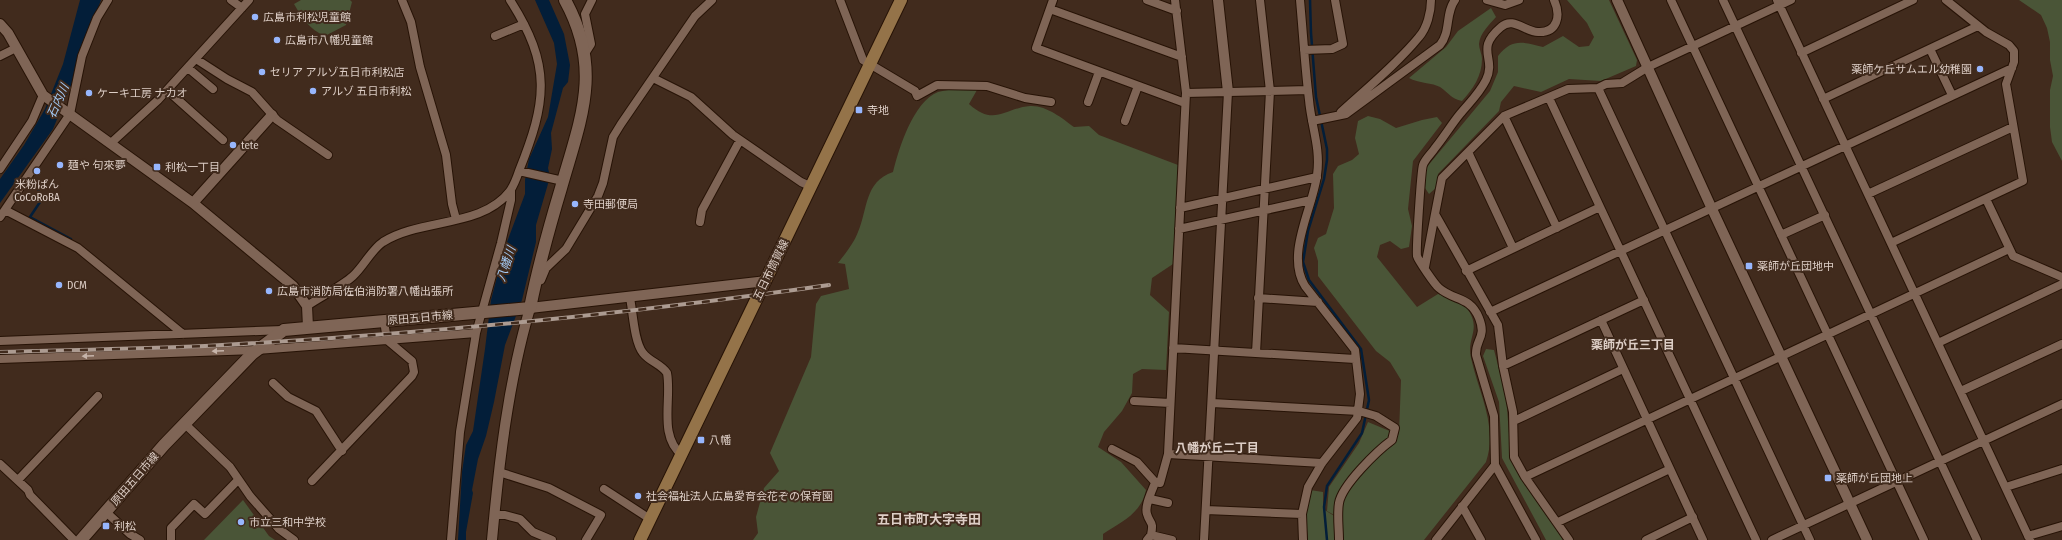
<svg xmlns="http://www.w3.org/2000/svg" width="2062" height="540" viewBox="0 0 2062 540" font-family="'Fira Sans Condensed','Noto Sans JP',sans-serif">
<style>
.green{fill:#4a5537}
.water{fill:#031e39}
.lines{fill:none;stroke-linecap:round;stroke-linejoin:round}
.stream{stroke:#031e39;stroke-width:2.5}
.minor-casing{stroke:#271306;stroke-width:10}
.tertiary-casing{stroke:#271306;stroke-width:12}
.secondary-casing{stroke:#271306;stroke-width:14}
.primary-casing{stroke:#271306;stroke-width:14}
.minor{stroke:#7f6556;stroke-width:8}
.tertiary{stroke:#7f6556;stroke-width:10}
.secondary{stroke:#7f6556;stroke-width:12}
.primary{stroke:#947349;stroke-width:12}
.rail-casing{stroke:#ac9b91;stroke-width:4}
.rail{stroke:#412b1d;stroke-width:2.5;stroke-dasharray:8;stroke-linecap:butt}
.oneway{fill:#c6b4aa}
.poi-dot{fill:#97b6fd;stroke:#412b1d;stroke-width:1.5}
.labels{text-anchor:middle;dominant-baseline:central;stroke-width:4;stroke-linejoin:round;paint-order:stroke}
.poi-label{font-size:11px;fill:#ddcec6;stroke:#412b1d;text-anchor:start}
.street-label{font-size:11px;fill:#ddcec6;stroke:#412b1d}
.water-label{font-size:12px;font-style:italic;fill:#a3caf5;stroke:#412b1d}
.neighbourhood-label{font-size:12px;font-weight:bold;fill:#ddcec6;stroke:#412b1d}
.quarter-label{font-size:13px;font-weight:bold;fill:#ddcec6;stroke:#412b1d}
</style>
<rect width="100%" height="100%" fill="#412b1d"/>
<path class="green" d="M301,0H350L352,2L346,25L325,36C309,29 303,19 294,4Z
M1567,0H1609L1637,60L1636,66L1601,81L1569,79L1541,92L1514,86L1501,102L1499,111L1438,174L1437,187L1429,194L1425,188L1426,168L1490,91L1498,72V56C1512,38 1523,42 1543,47L1563,36L1579,47L1589,46L1594,37L1587,23Z
M2019,0H2062V161L2052,142L2050,127V90L2053,76L2050,60V42L2047,28L2041,15Z
M1491,8L1496,17C1489,25 1480,33 1479,44C1479,49 1482,54 1482,59C1482,76 1473,89 1462,101C1451,99 1449,93 1440,87C1433,83 1418,83 1409,78L1446,47L1458,31Z
M962,88L977,90L969,104C994,127 1005,108 1030,106C1046,105 1062,118 1074,127L1089,126L1099,135L1178,165L1173,264L1152,278L1150,295L1169,312L1166,370L1142,369L1133,374L1132,393L1122,411L1104,432L1098,447L1121,462L1146,490C1141,514 1122,521 1103,534V540H753L758,533L756,517L764,488L779,471L770,453L811,357L816,304L821,296L849,289L845,264L838,263C845,254 854,243 858,232C868,209 864,182 893,172C899,148 913,102 938,92C945,90 955,89 962,88Z
M1368,116L1380,119L1396,128L1422,120L1437,117L1442,123L1413,161L1408,209L1412,226L1409,247L1401,249L1390,241L1380,245L1377,257L1417,307L1438,294C1447,297 1460,299 1466,307C1483,329 1466,337 1471,358C1479,394 1498,426 1486,462L1424,540H1308L1305,511L1310,490L1323,492V509L1336,517L1348,490L1370,463L1396,439L1399,433L1401,380L1390,362L1376,351L1318,276V261L1314,248L1318,238L1326,234L1334,208L1333,174L1338,166L1352,160L1359,154L1355,138L1358,121Z
M1486,349L1494,350L1506,396L1511,459L1563,540H1546L1502,458L1499,402L1483,356Z
M1368,422L1392,432L1390,437L1369,455L1351,478L1336,516L1327,511L1329,487L1359,443Z
M243,500L269,536L275,540H204Z"/>
<path class="water" d="M80,0H101L80,55L72,83L53,129L0,203V179L24,145L45,109L63,64Z
M535,0H549L564,34L570,65L568,82L563,88L551,133L552,149L548,168L550,177L536,225V242L522,300L505,345L494,402L486,436L478,459L472,490L473,493L466,532V540H458L462,472L466,445L473,431L485,349L491,300L504,250L525,194V180L529,159L548,117L557,64L554,43Z"/>
<g class="lines">
<path class="stream" d="M1310,0L1311,33L1316,97L1327,149V160L1324,179L1308,231L1303,262L1309,280L1361,349L1369,400L1362,433L1327,486L1324,507L1327,540
M29,178L38,185L40,202L30,217L71,239"/>
<defs>
<path id="minor" d="M231,0L242,8
M402,0L411,22L420,67L446,155L452,204L456,219
M510,0C552,66 547,101 519,171
M840,0L863,60L915,91L917,96L937,85L987,86L1025,98L1051,102
M1053,0L1036,48L1185,103
M1147,0L1177,11
M1300,0C1303,33 1305,67 1309,100C1311,125 1321,148 1317,175C1313,208 1285,254 1305,286L1355,350L1360,394L1357,418L1322,463L1308,487L1302,514L1303,540
M1487,0L1505,5L1519,0
M1671,0L1924,540
M1723,0L1977,540
M1777,0L2030,540
M1050,9L1182,57
M495,36L524,24
M1930,49L1952,95
M1304,50L1332,49L1343,44L1335,0
M1801,53L1913,0
M584,55L591,44L585,14L592,0
M0,56L16,48
M196,59L227,79L252,92L277,120L328,155
M188,68L213,89
M653,78L691,97L733,135L801,182L812,187
M1598,88L1810,540
M167,90L223,140
M1186,93L1308,90
M1549,98L1756,540
M1823,99L1978,26
M1088,102L1099,72
M1341,112C1367,88 1396,65 1419,37C1427,28 1431,12 1431,0
M1504,116L1557,228
M1125,121L1138,86
M1312,121L1346,114L1440,45C1451,32 1445,13 1455,0
M111,143L158,100L249,0
M1468,152L1513,248
M0,169L32,121L43,95
M1868,194L2013,127
M1986,199L2013,256L2062,277
M1180,208L1317,177
M5,210L78,248L183,334
M0,217L70,114L82,56L97,18L108,0
M700,222L702,210L740,140
M1179,229L1311,200
M1781,235L1825,215
M1891,243L2023,181L2006,84L2014,62V51L2009,45L1986,32L1946,0
M1425,267L1435,214
M1466,271L1600,207
M541,280L546,268L566,249L598,196L603,183L613,137L621,124L695,16L712,0
M630,298C633,312 634,342 643,353C650,362 661,364 667,373C672,399 658,436 682,455
M1258,298L1318,302
M307,306C320,297 342,286 353,276C364,266 371,250 383,242C421,218 482,228 510,191C514,185 517,177 519,171L563,181
M1490,312L2012,68
M1601,320L1703,540
M387,340L476,333
M0,341L283,330
M1938,343L2062,284
M1173,348L1355,359
M1256,353L1270,91L1260,0
M0,359L257,350L387,340L384,321
M1503,366L1644,300
M273,383L288,397L316,411L342,451
M1961,391L2062,344
M1134,401L1170,403
M1212,403L1359,411L1376,416L1395,428L1392,440C1377,451 1342,485 1339,503C1337,515 1339,528 1339,540
M1514,421L1623,369
M185,424L230,467L250,496L279,529L294,540
M1112,449L1137,462L1155,482
M1168,454L1322,463
M0,464L28,490L30,495L74,540
M499,472L549,488L601,515L586,540
M1525,477L2009,249
M18,480L98,396
M312,481L412,376L414,372L412,361L387,340
M2006,487L2062,469
M604,489L650,519
M1150,499L1168,503
M1462,506L1481,540
M1206,510L1302,514
M106,512L130,534L140,540
M494,515H505L520,519L533,532L552,540
M1558,522L1670,469
M1151,535C1154,520 1150,525 1147,514C1144,505 1153,490 1155,482L1160,483L1168,454L1186,93L1175,0
M2028,536L2062,526
M171,540V528L194,504L205,514L238,480
M451,540L460,432L476,333L501,243L511,200V190
M1147,540L1151,535L1172,540
M1204,540L1228,92
M1436,540L1495,465
M1536,540L1495,465L1494,416L1476,355C1475,339 1487,338 1479,318C1470,296 1454,301 1439,288C1435,285 1418,260 1417,256C1416,250 1421,170 1423,165C1425,159 1432,153 1435,148C1444,137 1451,125 1460,114C1469,103 1479,94 1486,80C1497,57 1474,50 1501,27C1513,16 1525,32 1538,32C1558,33 1561,15 1554,0
M1569,540L1525,477L1514,457L1513,412L1503,366L1498,325L1435,214L1442,178L1504,116L1568,89L1598,88L1606,84L1622,83L1648,67L1791,0
M1646,540L1693,517
M1772,540L2062,404"/>
<path id="tertiary" d="M1218,0L1228,92
M1617,0L1712,209L1867,540
M0,24L8,33L43,95L193,203L293,286L307,306L308,327
M193,203L272,115
M492,540C499,463 508,383 530,308L766,281"/>
<path id="secondary" d="M81,540L164,445L252,354L284,330L530,308C538,268 549,228 561,188C581,118 603,69 565,0"/>
<path id="primary" d="M640,540L901,0"/>
</defs>
<use href="#minor" class="minor-casing"/>
<use href="#tertiary" class="tertiary-casing"/>
<use href="#secondary" class="secondary-casing"/>
<use href="#primary" class="primary-casing"/>
<use href="#minor" class="minor"/>
<use href="#tertiary" class="tertiary"/>
<use href="#secondary" class="secondary"/>
<use href="#primary" class="primary"/>
<defs>
<path id="rail" d="M0,352C68,350 137,349 205,346C413,335 622,315 829,285"/>
</defs>
<use href="#rail" class="rail-casing"/>
<use href="#rail" class="rail"/>
</g>
<defs><path id="oneway-solid" d="M-6-.8H1V-3.2L6.5 0L1 3.2V.8H-6Z"/></defs>
<g class="oneway">
<use href="#oneway-solid" transform="translate(218 351) rotate(178)"/>
<use href="#oneway-solid" transform="translate(88 356) rotate(178)"/>
</g>
<g class="poi-dot">
<circle cx="255" cy="17" r="4"/>
<circle cx="277" cy="40" r="4"/>
<circle cx="1980" cy="69" r="4"/>
<circle cx="262" cy="72" r="4"/>
<circle cx="313" cy="91" r="4"/>
<circle cx="89" cy="93" r="4"/>
<rect x="855" y="106" width="8" height="8" rx="2"/>
<circle cx="233" cy="145" r="4"/>
<circle cx="60" cy="165" r="4"/>
<rect x="153" y="163" width="8" height="8" rx="2"/>
<circle cx="37" cy="171" r="4"/>
<circle cx="575" cy="204" r="4"/>
<rect x="1745" y="262" width="8" height="8" rx="2"/>
<circle cx="59" cy="285" r="4"/>
<circle cx="269" cy="291" r="4"/>
<rect x="697" y="436" width="8" height="8" rx="2"/>
<rect x="1824" y="474" width="8" height="8" rx="2"/>
<circle cx="638" cy="496" r="4"/>
<circle cx="241" cy="522" r="4"/>
<rect x="102" y="522" width="8" height="8" rx="2"/>
</g>
<g class="labels">
<g class="poi-label">
<text x="263" y="17">広島市利松児童館</text>
<text x="285" y="40">広島市八幡児童館</text>
<text x="1972" y="69" text-anchor="end">薬師ケ丘サムエル幼稚園</text>
<text x="270" y="72">セリア アルゾ五日市利松店</text>
<text x="321" y="91">アルゾ 五日市利松</text>
<text x="97" y="93">ケーキ工房 ナカオ</text>
<text x="867" y="110">寺地</text>
<text x="241" y="145">tete</text>
<text x="68" y="165">麺や 句來夢</text>
<text x="165" y="167">利松一丁目</text>
<text x="37" y="184" text-anchor="middle">米粉ぱん<tspan x="37" dy="13">CoCoRoBA</tspan></text>
<text x="583" y="204">寺田郵便局</text>
<text x="1757" y="266">薬師が丘団地中</text>
<text x="67" y="285">DCM</text>
<text x="277" y="291">広島市消防局佐伯消防署八幡出張所</text>
<text x="709" y="440">八幡</text>
<text x="1836" y="478">薬師が丘団地上</text>
<text x="646" y="496">社会福祉法人広島愛育会花ぞの保育園</text>
<text x="249" y="522">市立三和中学校</text>
<text x="114" y="526">利松</text>
</g>
<g class="street-label">
<text transform="translate(771 270) rotate(-64)">五日市筒賀線</text>
<text transform="translate(420 318) rotate(-5)">原田五日市線</text>
<text transform="translate(135 479) rotate(-49)">原田五日市線</text>
</g>
<g class="water-label">
<text transform="translate(58 101) rotate(-66)">石内川</text>
<text transform="translate(506 264) rotate(-72)">八幡川</text>
</g>
<g class="neighbourhood-label">
<text x="1633" y="345">薬師が丘三丁目</text>
<text x="1217" y="448">八幡が丘二丁目</text>
</g>
<g class="quarter-label">
<text x="929" y="519">五日市町大字寺田</text>
</g>
</g>
</svg>
